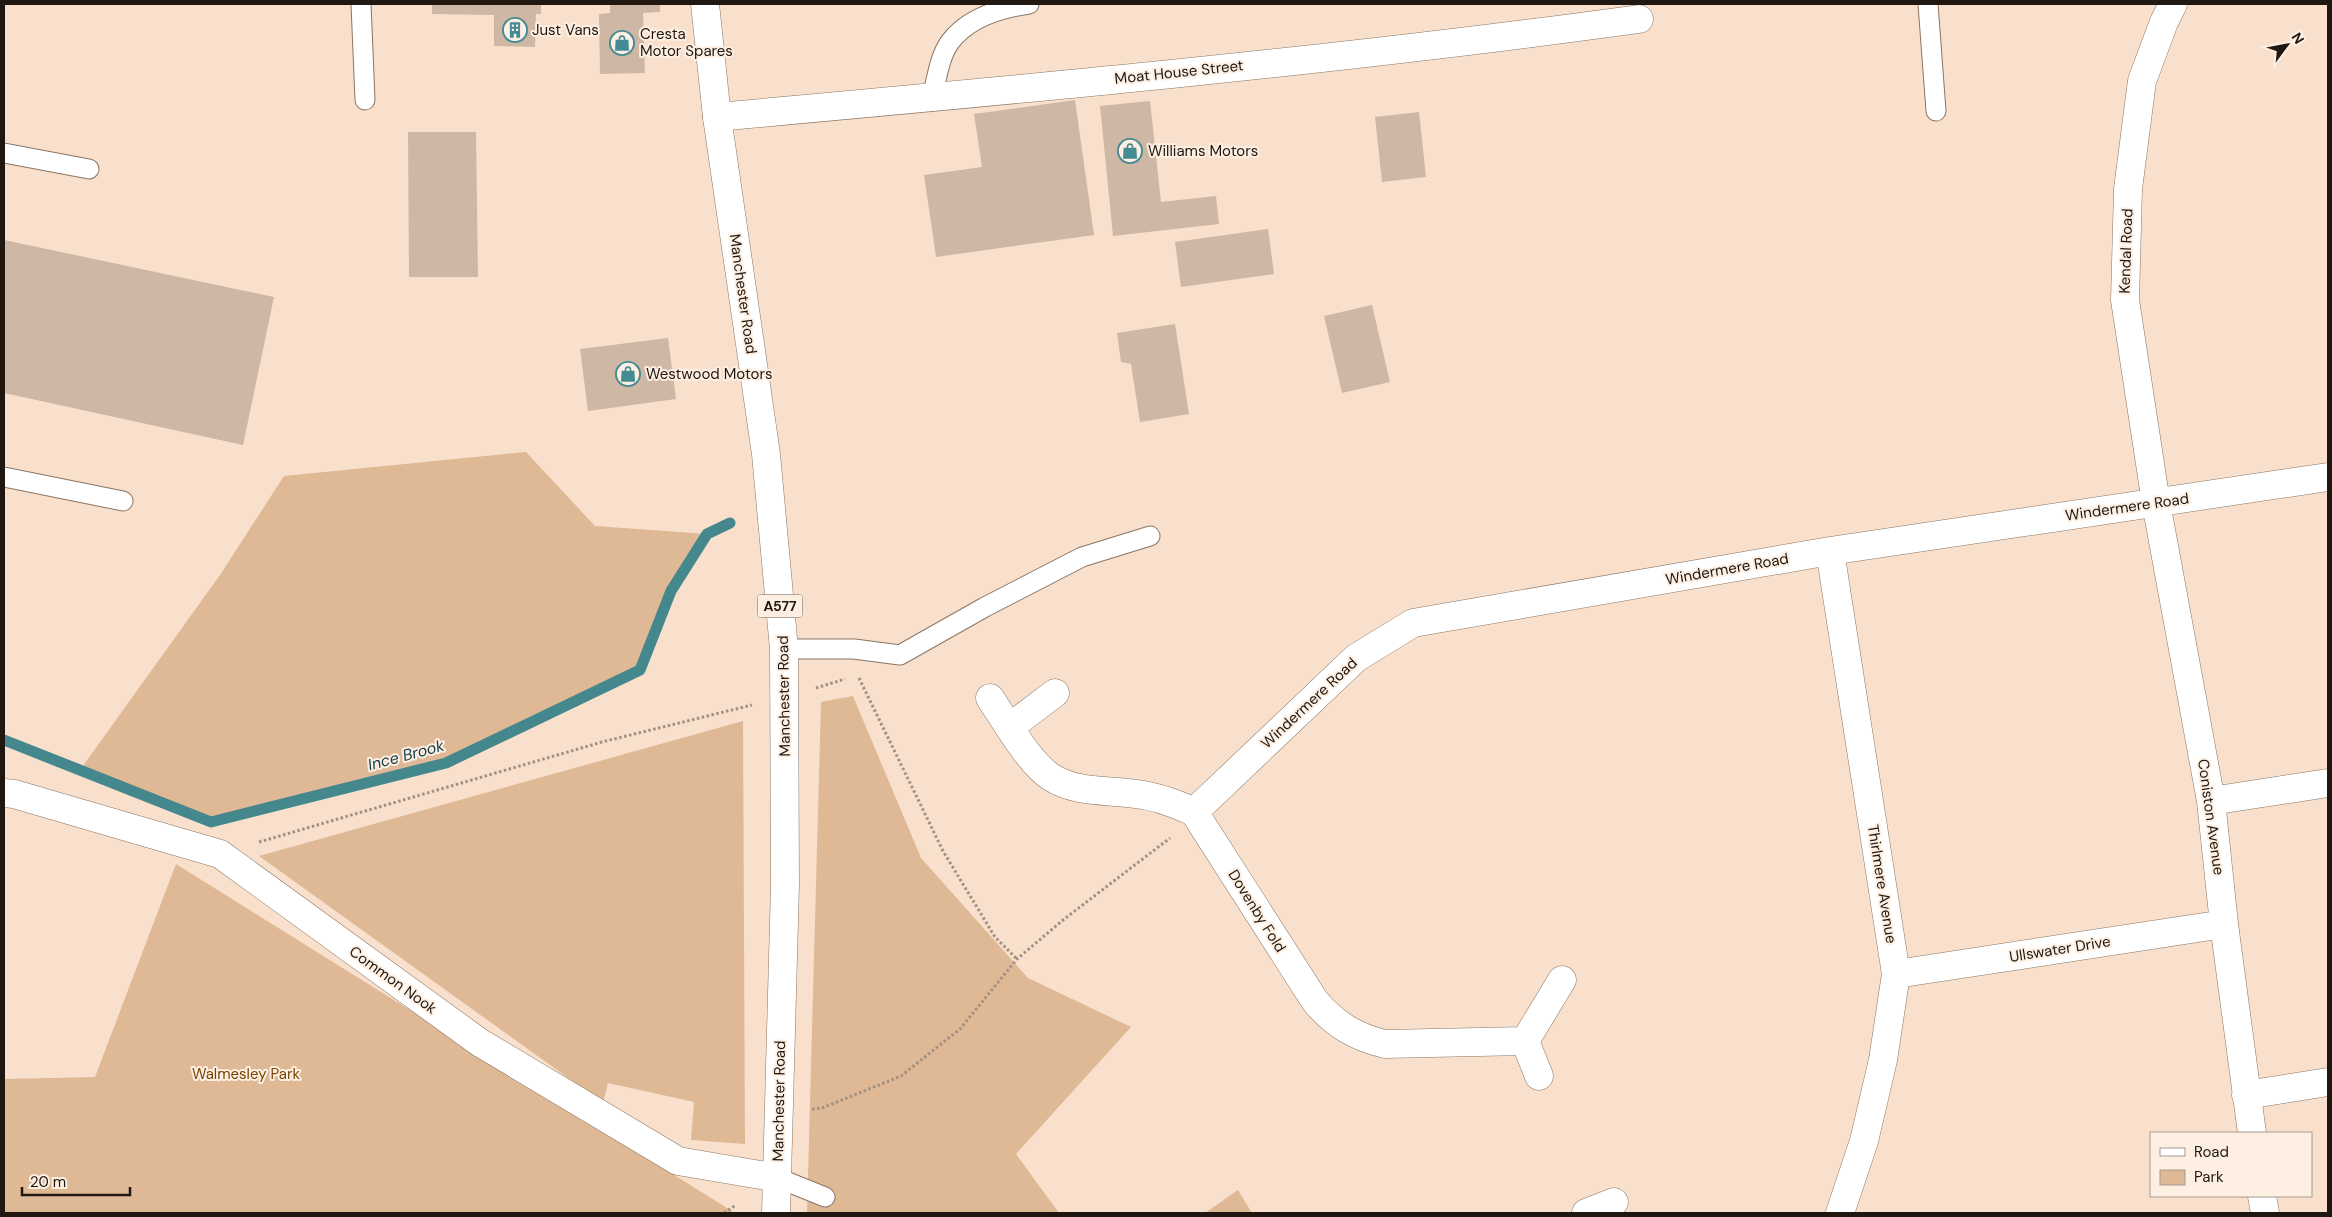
<svg xmlns="http://www.w3.org/2000/svg" width="2332" height="1217" viewBox="0 0 2332 1217" font-family="'DM Sans',sans-serif">
<style>
.green{fill:#dfb895}
.lines{fill:none;stroke-linecap:round;stroke-linejoin:round}
.stream{stroke:#44878d;stroke-width:11}
.building{fill:#ceb7a4}
.service-casing{stroke:#8a7563;stroke-width:21}
.minor-casing{stroke:#8a7563;stroke-width:29}
.trunk-casing{stroke:#8a7563;stroke-width:29}
.path{stroke:#a29081;stroke-width:3;stroke-dasharray:2.5 2.5;stroke-linecap:butt}
.service{stroke:#fff;stroke-width:19}
.minor{stroke:#fff;stroke-width:28}
.trunk{stroke:#fff;stroke-width:28}
.labels{text-anchor:middle;dominant-baseline:central;stroke-width:4;stroke-linejoin:round;paint-order:stroke}
.shield{fill:#feefe3;stroke:#62584f;stroke-width:1}
.shield-label{font-size:14px;font-weight:bold;fill:#1f1710}
.poi-label{font-size:15px;fill:#1f1710;stroke:#feefe3;text-anchor:start}
.street-label{font-size:15px;fill:#1f1710;stroke:#feefe3}
.park-label{font-size:15px;fill:#794505;stroke:#feefe3}
.water-label{font-size:16px;font-style:italic;fill:#144147;stroke:#feefe3}
</style>
<rect width="100%" height="100%" fill="#f8e0cc"/>
<path class="green" d="M526,452L595,526L707,534L671,591L640,670L446,763L211,822L80,770L220,575L284,476Z
M853,696L921,858L1028,978L1131,1027L1016,1154L1059,1213H807L821,702Z
M743,721L745,1144L691,1140L694,1102L608,1083L603,1103L259,856Z
M176,864L735,1213H4V1079L95,1077Z
M1238,1190L1252,1213H1205Z"/>
<g class="lines">
<path class="stream" d="M4,740L211,822L446,763L640,670L671,591L707,534L730,523"/>
</g>
<path class="building" d="M432,4H541V14H536L535,47L494,46V15L432,14Z
M610,4H660V12L643,13L645,73L600,74L599,14L610,13Z
M1075,100L1094,235L936,257L924,175L982,167L974,114Z
M1150,101L1161,202L1216,196L1219,224L1113,236L1100,106Z
M1419,112L1426,177L1382,182L1375,117Z
M408,132H476L478,277H409Z
M1268,229L1274,274L1181,287L1175,242Z
M4,240L274,297L243,445L4,393Z
M1372,305L1390,382L1342,393L1324,316Z
M1175,324L1189,414L1140,422L1131,364L1121,362L1117,333Z
M668,338L676,399L588,411L580,349Z"/>
<g class="lines">
<defs>
<path id="service" d="M361,4L365,100
M1928,4L1936,111
M932,97C937,79 939,57 950,42C968,18 1001,8 1029,4
M4,153L89,169
M4,477L123,501
M784,649H854L900,655L985,607L1082,557L1150,536
M778,1178L825,1197"/>
<path id="minor" d="M2173,4L2164,22L2142,81L2128,189L2125,300L2156,503L2211,801L2224,924L2252,1133
M717,117C1025,89 1333,61 1639,19
M1830,551L1896,974L1883,1060L1864,1141L1840,1213
M990,698C1005,720 1029,763 1051,777C1074,792 1102,790 1128,793C1152,795 1173,802 1194,812L1315,1001C1335,1025 1356,1037 1385,1044L1525,1041
M1010,727L1055,693
M4,793L14,794L220,854L479,1042L678,1161L778,1178
M2211,801L2328,783
M1194,812L1356,658L1413,623L1830,551L2328,477
M1896,974L2224,924
M1539,1076L1525,1041L1562,980
M2246,1095L2328,1082
M2262,1196L2265,1213
M1586,1213L1614,1202"/>
<path id="trunk" d="M705,4L717,117L766,454L784,649L785,885L776,1213"/>
</defs>
<use href="#service" class="service-casing"/>
<use href="#minor" class="minor-casing"/>
<use href="#trunk" class="trunk-casing"/>
<path class="path" d="M859,678L943,851L995,937L1017,959
M816,688L845,679
M259,842L602,742L752,705
M812,1109L822,1108L901,1076L960,1029L1017,959L1063,920L1170,838
M724,1213L736,1205"/>
<use href="#service" class="service"/>
<use href="#minor" class="minor"/>
<use href="#trunk" class="trunk"/>
</g>
<defs>
<symbol id="building-ring" viewBox="-11 -11 22 22"><circle r="9.5" fill="#feefe3" stroke="#448b93" stroke-width="1.5"/><path d="M-4-6H4V6H1V3H-1V6H-4ZM-2.5-4.3h1.7v1.8h-1.7ZM.8-4.3h1.7v1.8H.8ZM-2.5-1h1.7V.8h-1.7ZM.8-1h1.7V.8H.8Z" fill="#448b93"/></symbol>
<symbol id="shop-ring" viewBox="-11 -11 22 22"><circle r="9.5" fill="#feefe3" stroke="#448b93" stroke-width="1.5"/><path d="M-5-2.5h2.3a2.7 3.5 0 0 1 5.4 0H5L5.5 6h-11ZM-1.5-2.5h3a1.5 2.3 0 0 0-3 0Z" fill="#448b93"/></symbol>
</defs>
<g fill-rule="evenodd">
<use href="#building-ring" x="501" y="16" width="28" height="28"/>
<use href="#shop-ring" x="608" y="29" width="28" height="28"/>
<use href="#shop-ring" x="1116" y="137" width="28" height="28"/>
<use href="#shop-ring" x="614" y="360" width="28" height="28"/>
</g>
<g class="labels">
<rect class="shield" x="757.5" y="594.5" width="45" height="23" rx="4"/>
<g class="shield-label">
<text x="780" y="606">A577</text>
</g>
<g class="poi-label">
<text x="532" y="30">Just Vans</text>
<text x="640" y="34">Cresta<tspan x="640" dy="17">Motor Spares</tspan></text>
<text x="1148" y="151">Williams Motors</text>
<text x="646" y="374">Westwood Motors</text>
</g>
<g class="street-label">
<text transform="translate(1179 72) rotate(-6)">Moat House Street</text>
<text transform="translate(2126 251) rotate(-88)">Kendal Road</text>
<text transform="translate(743 294) rotate(82)">Manchester Road</text>
<text transform="translate(2127 507) rotate(-8)">Windermere Road</text>
<text transform="translate(1727 569) rotate(-10)">Windermere Road</text>
<text transform="translate(784 696) rotate(-91)">Manchester Road</text>
<text transform="translate(1309 703) rotate(-43)">Windermere Road</text>
<text transform="translate(2211 817) rotate(82)">Coniston Avenue</text>
<text transform="translate(1882 884) rotate(81)">Thirlmere Avenue</text>
<text transform="translate(1257 911) rotate(58)">Dovenby Fold</text>
<text transform="translate(2060 949) rotate(-9)">Ullswater Drive</text>
<text transform="translate(393 980) rotate(36)">Common Nook</text>
<text transform="translate(779 1101) rotate(-89)">Manchester Road</text>
</g>
<g class="park-label">
<text x="246" y="1074">Walmesley Park</text>
</g>
<g class="water-label">
<text transform="translate(406 755) rotate(-15)">Ince Brook</text>
</g>
</g>
<rect width="2332" height="1217" fill="none" stroke="#1f1710" stroke-width="10"/>
<rect x="2150" y="1132" width="162" height="65" fill="#feefe3" stroke="#a5998f"/>
<rect x="2160" y="1148" width="25" height="8" fill="#ffffff" stroke="#a5998f"/>
<text x="2194" y="1157" font-size="15" fill="#1f1710">Road</text>
<rect x="2160" y="1170" width="25" height="15" fill="#dfb895" stroke="#a5998f"/>
<text x="2194" y="1182" font-size="15" fill="#1f1710">Park</text>
<g transform="translate(2287 45) rotate(58)" stroke="#feefe3" stroke-width="4" paint-order="stroke">
<path d="M0-4L9 19L0 12L-9 19Z" fill="#1f1710"/>
<text y="-8" font-size="14" font-weight="bold" text-anchor="middle" fill="#1f1710">N</text>
</g>
<path d="M22 1187v8h108v-8" fill="none" stroke="#1f1710" stroke-width="2.5"/>
<text x="30" y="1187" font-size="15" fill="#1f1710" stroke="#feefe3" stroke-width="4" paint-order="stroke">20 m</text>
</svg>
